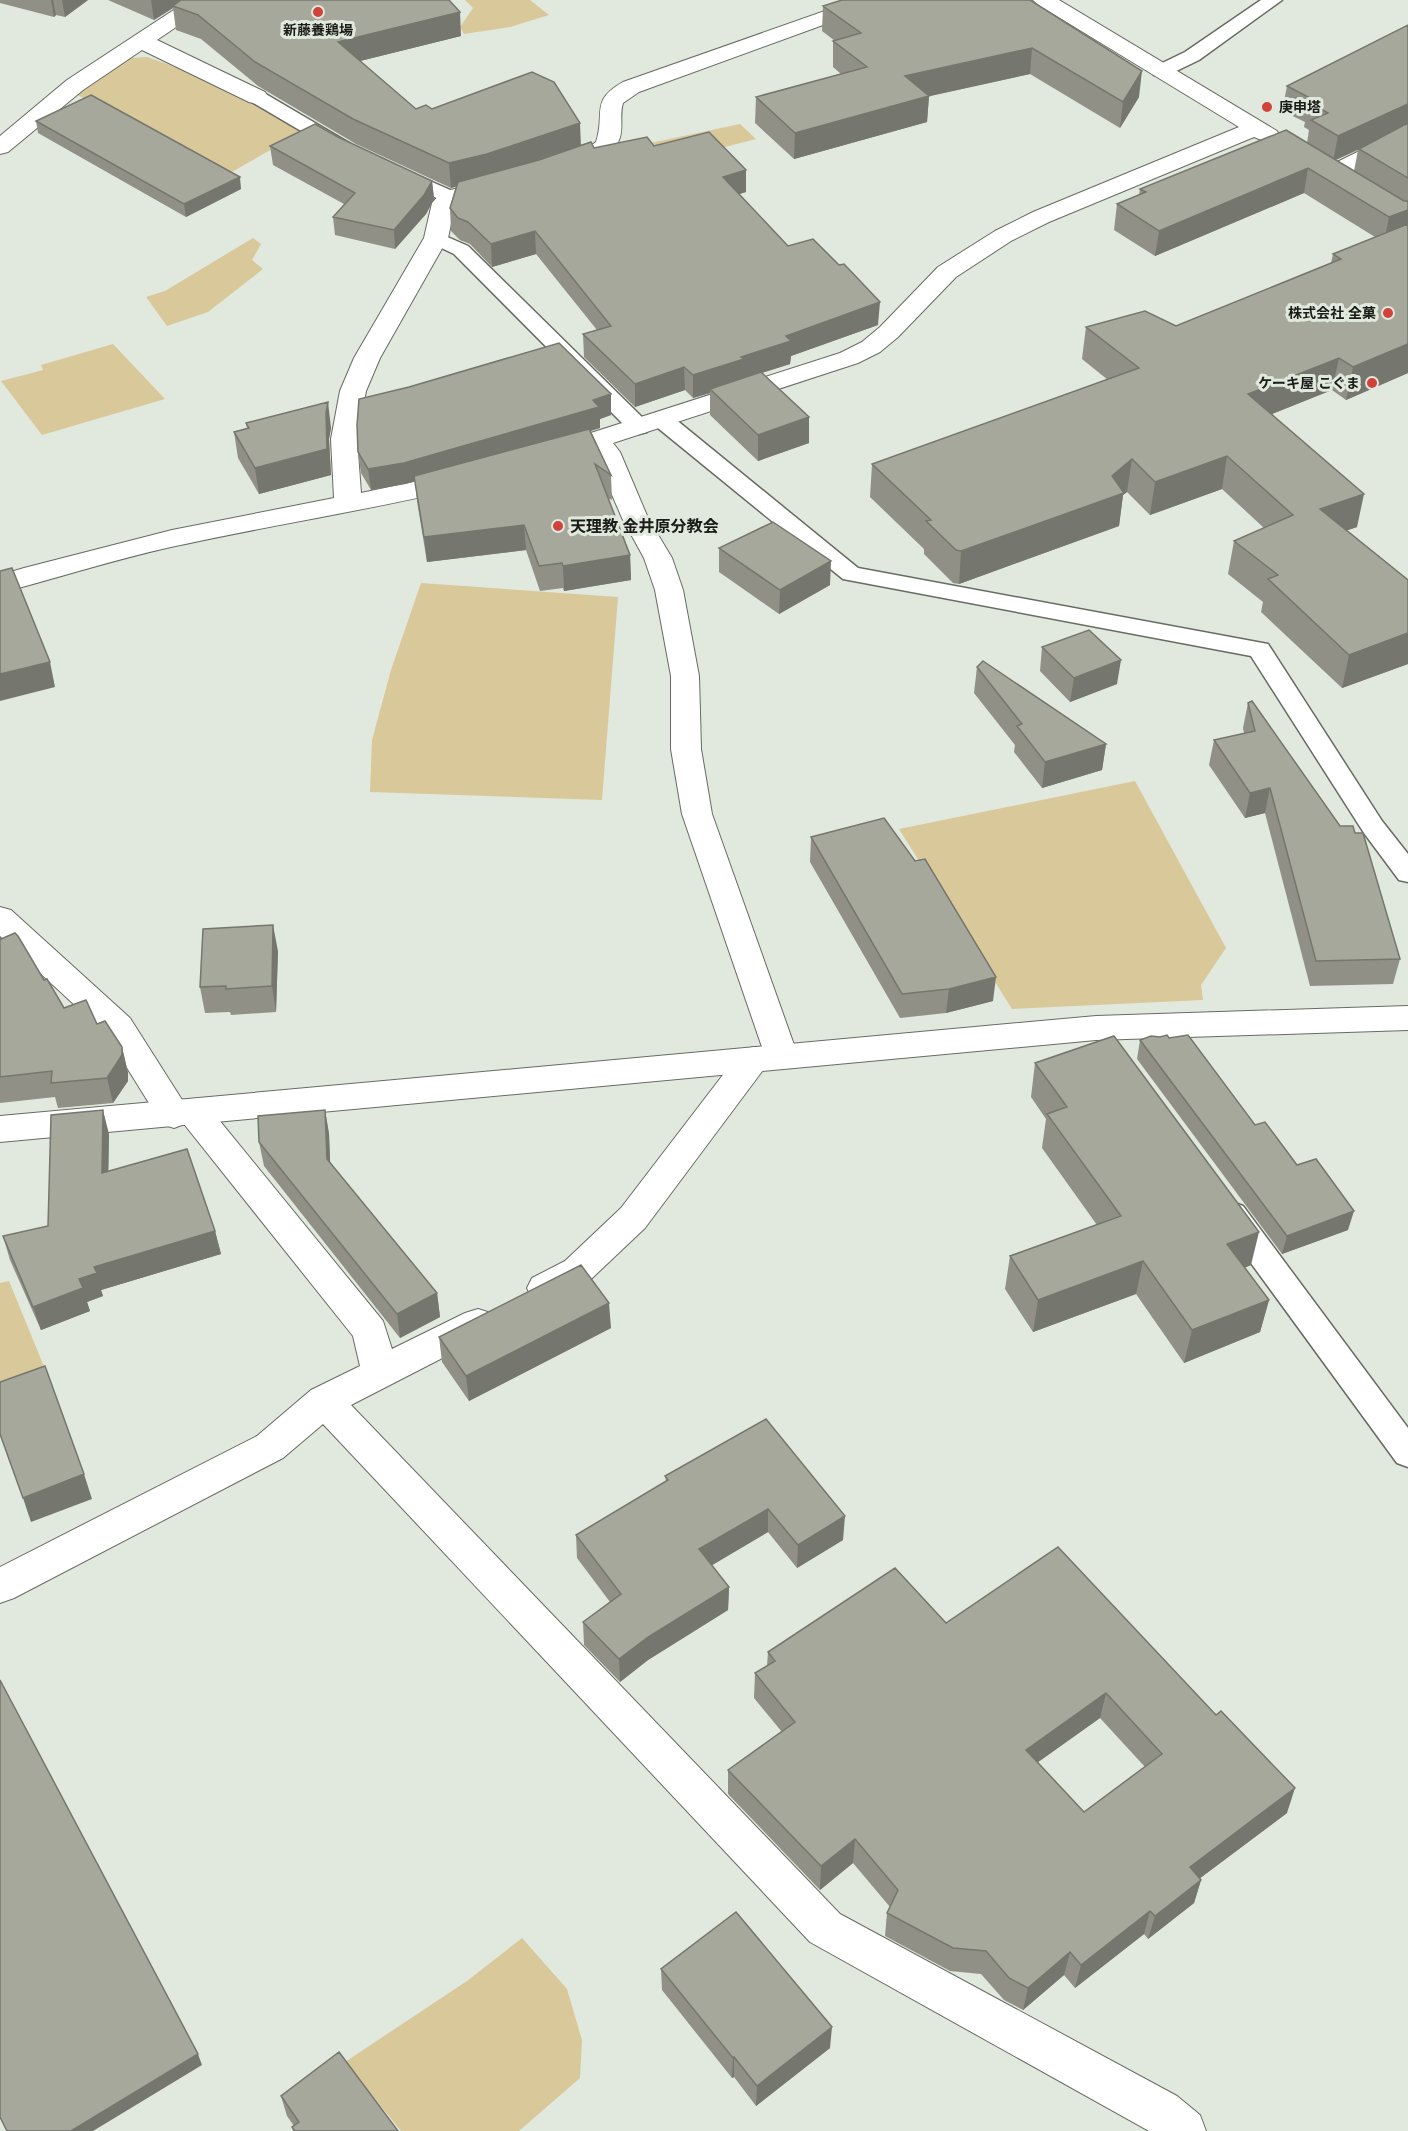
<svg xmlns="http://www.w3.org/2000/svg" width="1408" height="2131" viewBox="0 0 1408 2131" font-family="Quicksand,'Noto Sans JP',sans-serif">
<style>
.green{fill:#d9c899}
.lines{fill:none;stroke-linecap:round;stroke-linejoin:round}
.lane-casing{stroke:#666c62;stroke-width:3}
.street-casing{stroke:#666c62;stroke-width:2}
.secondary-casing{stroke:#666c62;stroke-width:2}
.lane{fill:#fff;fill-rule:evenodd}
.street{fill:#fff;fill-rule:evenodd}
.secondary{fill:#fff;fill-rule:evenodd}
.wall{fill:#909086;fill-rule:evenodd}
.shaded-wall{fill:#75766d}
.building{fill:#a7a89c;stroke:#75766d;stroke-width:1.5;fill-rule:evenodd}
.poi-dot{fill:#d0423a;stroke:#e1e8dd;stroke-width:2}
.labels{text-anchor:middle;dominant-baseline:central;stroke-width:6;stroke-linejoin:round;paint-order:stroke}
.far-poi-label{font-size:14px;font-weight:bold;fill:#191c17;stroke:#e1e8dd;text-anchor:end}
.poi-label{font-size:16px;font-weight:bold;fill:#191c17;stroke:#e1e8dd;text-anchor:start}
</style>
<rect width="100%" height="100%" fill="#e1e8dd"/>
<path class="green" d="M434,0H530L549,15L510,27L464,34L460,27L473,8L465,0Z
M147,57C201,75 254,100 302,132L223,177L76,94L130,58Z
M740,124L756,139L717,149H622Z
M253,238L261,244L252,260L263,269L208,312L167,326L146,297L165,291Z
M113,344L165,399L42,435L1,381L43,370L41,365Z
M421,583L618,597L602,800L370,792L372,740L391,670Z
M1135,781L1226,948L1201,985L1203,1000L1012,1009L899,829Z
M9,1281L47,1374L0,1391V1283Z
M522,1938L567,1989L582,2040L580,2078L519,2131H401L345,2062L467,1981Z"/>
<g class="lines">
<defs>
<path id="lane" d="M1261,0H1282L1199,60L1168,75H1154L1152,71L1154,67L1185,52Z
M257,91L264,93L349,143L352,147L349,151H335L250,101L247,97L250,93Z
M398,167L457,193L460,197L457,201H443L391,177L388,173L391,169Z
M436,232L468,246L647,422L650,427L647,432L639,434L631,432L454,254L429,242L426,238L429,234Z
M661,412L669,414L858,568L1268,644L1382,821L1408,854V882L1399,880L1364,833L1251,656L843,579L653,424L650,419L653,414Z
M1232,1202L1243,1206L1408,1428V1467L1397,1463L1221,1222L1217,1214L1221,1206Z"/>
<path id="street" d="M189,0H214L210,4L157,40L265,92L268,97L265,102L257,104L249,102L142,50L83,90L8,152L0,154V136L67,80Z
M856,0H888L884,4L823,25L639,92L623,103C619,115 624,129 619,140C612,160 577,173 558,168L555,163C562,152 584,152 596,142C606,114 589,101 623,82Z
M1033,0H1059L1277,131L1280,136L1277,141L1269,143L1254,137L1049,222L1011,241L956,277L898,337L880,352L858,363L613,443L620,452L648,518L672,558L683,590L699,676L701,749L712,814L798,1056L794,1065L782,1068L769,1062L645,1228L589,1281L545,1302L532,1298L527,1288L532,1278L565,1261L621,1208L742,1050L754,1047L763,1050L682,814L671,749V676L655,590L644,558L622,518L595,455L591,450L553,462L544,460L540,454L544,448L840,353L862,342L880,327L938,267L995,231L1033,212L1239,127L1037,4Z
M1408,127V143L1339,179L1331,181L1323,179L1319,174L1323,169Z
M497,179L505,181L509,186L505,191L458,202L455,205L448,238L380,358L366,391L357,439L361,493L460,472L469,474L473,480L469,486C371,510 271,525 171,547C113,560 57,578 0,593V575L24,568L172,530L334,498L331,439L340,391L354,358L424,238L432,203L442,192Z
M0,907L11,910L130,1018L184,1103L194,1100L206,1104L383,1321L392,1349L465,1313L478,1309L491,1313L496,1323L491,1333L351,1405L840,1914L1177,2096L1200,2115L1206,2131H1149L810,1942L323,1424L283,1458L14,1598L0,1603V1567L257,1436L311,1390L360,1366L353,1336L184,1124L174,1128L162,1124L106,1034L0,936Z"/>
<path id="secondary" d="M1408,1006V1030L1096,1040L0,1142V1116L1096,1016Z"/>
</defs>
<use href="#lane" class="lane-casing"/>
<use href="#street" class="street-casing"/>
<use href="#secondary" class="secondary-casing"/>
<use href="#lane" class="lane"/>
<use href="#street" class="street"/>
<use href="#secondary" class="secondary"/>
</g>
<path class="wall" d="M0,0H88L65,17L56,15L54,17L0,3Z
M108,0H449L461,36L360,61L416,109H432L581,146L594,148L654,146L746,170V192L739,194L788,246L878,325L791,356L790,364L762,373L809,417V443L758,461L710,415V393L693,398L685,390L635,407L584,357L583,334L597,330L536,254L492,267L470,244L460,240L451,231L450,208L456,186L451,188L356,144L258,86L201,39L176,30L173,8L154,20Z
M1030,0L1139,97L1120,128L1030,74L929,96L927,122L794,159L755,123L756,97L841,74L833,67V41H835L822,31L823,6Z
M1408,25V373L1346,400L1332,390L1272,414L1357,527L1347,530L1408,580V664L1342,688L1261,612L1263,602L1228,574L1234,541L1264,528L1222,489L1150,515L1127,492L1123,495L1119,526L959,584L953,583L924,554V549L870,497L872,464L1108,380L1082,359L1086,327L1176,326L1331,263L1333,254L1375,237L1304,193L1155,256L1114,230L1117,204L1139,195L1140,189L1307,143L1309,130L1304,127L1305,122L1282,111L1287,86ZM1358,150L1354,171L1336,160Z
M36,121L241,189L186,217L38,133Z
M338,137L432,181L434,199L426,214L395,249L335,235L333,217L344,204L273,165L270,146Z
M611,394V415L600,419V428L591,431L611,475L612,500L608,498L630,555L631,580L564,591L563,588L540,591L526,550L427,562L417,501L415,481L371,490L361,473L358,452Z
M246,423L331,428L329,439L331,475L259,494L238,458L234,432L247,429Z
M719,548L830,585L779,614L719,572Z
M1042,647L1117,684L1070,702L1040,671Z
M977,667L1106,744L1102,770L1042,788L1014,752L1015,745L974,693Z
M1248,703L1340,826L1355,833L1400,959L1393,984L1310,986L1265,813L1245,818L1209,765L1214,740L1244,733L1243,728Z
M811,837L993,1001L946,1013L900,1018L810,862Z
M0,937L44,980L64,1008L97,1024L122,1047L128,1073V1081L113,1103L58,1108L55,1097L0,1103Z
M278,951L276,1012L231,1015L230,1012L205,1013L200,987Z
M1140,1040L1255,1125L1297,1165L1348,1230L1282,1254L1137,1059Z
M1035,1063L1251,1265L1245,1268L1269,1300L1260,1332L1184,1363L1136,1294L1033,1332L1005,1289L1010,1256L1097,1225L1042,1148L1046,1119L1031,1097Z
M325,1110L329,1134L330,1163L437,1293L440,1317L400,1338L264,1166L259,1142Z
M109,1134L108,1171L215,1231L221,1254L101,1290L103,1296L87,1302L90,1311L41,1330L10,1260L3,1236L48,1226Z
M611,1328L469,1401L442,1362L439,1337Z
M766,1419L843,1540L797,1568L768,1532L711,1565L729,1587L728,1610L648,1660L620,1682L584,1645L583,1622L610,1602L577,1558L576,1535L666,1481L665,1476Z
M1058,1547L1287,1813L1200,1878L1201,1880L1194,1903L1148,1939L1144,1934L1075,1988L1064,1975L1023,2010L1004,2000L981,1974L950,1971L885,1936L887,1913L890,1907L853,1863L820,1890L728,1794V1770L782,1732L754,1698L755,1673L767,1666L768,1652L946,1623ZM1100,1718L1145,1767L1084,1812L1037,1763Z
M661,1969L830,2048L756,2106L734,2077L732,2078L662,1990Z
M281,2096L398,2131H293L292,2127L294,2126L287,2116Z"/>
<path class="shaded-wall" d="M51,0H53L56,15L54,17Z
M62,0H88L65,17Z
M151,0H185L173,6V8L154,20Z
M460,12L461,36L340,66L338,42Z
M1032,48L1030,74L903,102L905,76Z
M1142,71L1139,97L1120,128L1123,102Z
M929,96L927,122L794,159L795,133Z
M1408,104V126L1333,161L1338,136Z
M580,123L581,147L488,179L451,188L449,163Z
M1308,168L1304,193L1155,256L1159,231Z
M746,170V192L723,199V177Z
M240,177L241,189L186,217L184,204Z
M432,181L434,199L426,214L395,249L394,230Z
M1408,210V234L1384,242L1389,217Z
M535,231L536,254L492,267L491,244Z
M880,302L878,325L791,356L790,364L710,389V393L693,398V375L741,357L786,336Z
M1408,344V373L1346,400L1353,367Z
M1339,358L1332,390L1242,426L1248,394Z
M684,367L685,390L635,407V384Z
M611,394V415L600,419V428L406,484L371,490L368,469Z
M328,402L331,428L329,439L331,475L259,494L255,468Z
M809,417V443L758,461V435Z
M1227,456L1222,489L1150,515L1155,482Z
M1132,459L1127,492L1123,495L1119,526L959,584L961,551L1112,476Z
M1364,494L1357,527L1314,542L1320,509Z
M524,525L526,550L427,562L424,537Z
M630,555L631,580L564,591L563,566Z
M831,561L830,585L779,614L780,590Z
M1408,633V664L1342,688L1349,655Z
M1121,660L1117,684L1070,702L1074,678Z
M50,662L55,687L0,701V674Z
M1106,744L1102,770L1042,788L1045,762Z
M1270,788L1265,813L1245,818L1250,793Z
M273,925L278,951L276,1012L272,986Z
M996,977L993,1001L946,1013L949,989Z
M122,1047L128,1073V1081L113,1103L107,1078Z
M103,1110L109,1134L108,1197L102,1173Z
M325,1110L329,1134L331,1184L327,1159Z
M1354,1211L1348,1230L1282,1254L1287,1236Z
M215,1231L221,1254L101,1290L103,1296L87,1302L90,1311L41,1330L33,1307L94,1267Z
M1259,1232L1251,1265L1219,1277L1227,1244Z
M1143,1261L1136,1294L1033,1332L1038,1300Z
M437,1293L440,1317L400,1338L397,1314Z
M1269,1300L1260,1332L1184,1363L1192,1330Z
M609,1303L611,1328L469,1401L466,1376Z
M84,1474L92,1499L31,1522L23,1498Z
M768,1509V1532L699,1573V1549Z
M845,1516L843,1540L797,1568L798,1545Z
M729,1587L728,1610L648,1660L620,1682L619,1659L648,1637Z
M1106,1693L1100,1718L1021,1774L1026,1750Z
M1295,1788L1287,1813L1183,1891L1190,1867Z
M855,1839L853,1863L820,1890L821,1866Z
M1201,1880L1194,1903L1148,1939L1155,1916Z
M1150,1911L1144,1934L1075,1988L1081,1965Z
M1070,1952L1064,1975L1023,2010L1028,1988Z
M832,2027L830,2048L756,2106L757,2086Z
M198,2054L202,2065L93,2131H71Z
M734,2057V2077L732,2078L733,2058Z"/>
<path class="building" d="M181,0H449L460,12L338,42L416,109L426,105L432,109L532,72L554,82L580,123L487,154L449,163L353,119L255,62L198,15L173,6Z
M842,0H1030L1142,71L1123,102L1032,48L905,76L929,96L795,133L756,97L867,67L833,41L861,33L823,6Z
M1408,25V104L1338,136L1311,120L1328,113L1308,102L1314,100L1287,86Z
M91,95L240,177L184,204L36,121Z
M1408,123V178L1359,149Z
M315,124L338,137L432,181L424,195L394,230L333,217L355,193L270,146Z
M1286,130L1404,201H1408V210L1389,217L1308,168L1159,231L1117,204L1146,192L1140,189Z
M709,132L746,170L723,177L788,246L813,239L839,265L844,264L880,302L786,336L791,341L741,357L744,359L693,375L684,367L635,384L583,334L611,326L535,231L491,244L468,222L458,218L450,208L458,182L539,160L591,142L594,148L647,137L654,146Z
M1408,224V344L1353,367L1339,358L1248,394L1364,494L1320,509L1408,580V633L1349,655L1268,579L1278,575L1234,541L1293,515L1227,456L1155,482L1132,459L1112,476L1124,493L961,551L956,550L926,521L931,520L872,464L1139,368L1086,327L1145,311L1176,326L1341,259L1333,254Z
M559,343L611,394L593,400L599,407L404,463L368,469L358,452L357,425L359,399L409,387Z
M761,372L809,417L758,435L710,389Z
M328,402L326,413L327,449L255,468L234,432L249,428L246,423Z
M589,429L611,475L595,464L630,555L563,566L562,563L539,566L524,525L424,537L414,476Z
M773,522L831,561L780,590L719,548Z
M12,568L50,662L0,674V571Z
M1089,630L1121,660L1074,678L1042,647Z
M983,661L1106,744L1045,762L1017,726L1022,724L977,667Z
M1252,701L1340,826H1353L1355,833H1363L1400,959L1316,961L1270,788L1250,793L1214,740L1255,731L1248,703Z
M884,818L915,861L925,859L996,977L949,989L902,994L811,837Z
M273,925L272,986L226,989V986L200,987L203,929Z
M15,933L18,936L44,980L47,979L64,1008L86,1000L97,1024L105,1021L122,1047V1055L107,1078L51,1083L52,1071L0,1077V937L1,939Z
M1167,1035L1169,1038L1188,1035L1255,1125L1265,1122L1297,1165L1316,1159L1354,1211L1287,1236L1140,1040L1151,1036L1160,1037Z
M1114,1036L1259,1232L1227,1244L1269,1300L1192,1330L1143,1261L1038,1300L1010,1256L1121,1216L1047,1114L1067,1107L1035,1063Z
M103,1110L102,1173L187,1149L215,1231L94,1267L97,1273L79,1279L83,1288L33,1307L3,1236L48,1226L51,1115Z
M325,1110L327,1159L437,1293L397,1314L259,1142L258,1116Z
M581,1265L609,1303L466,1376L439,1337Z
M45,1366L84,1474L23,1498L0,1434V1382Z
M766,1419L845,1516L798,1545L768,1509L699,1549L729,1587L648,1637L619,1659L583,1622L621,1594L576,1535L668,1480L665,1476Z
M1058,1547L1216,1715L1221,1711L1295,1788L1190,1867L1201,1880L1155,1916L1150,1911L1081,1965L1070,1952L1028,1988L1009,1978L986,1951L953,1948L887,1913L898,1890L855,1839L821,1866L728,1770L795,1722L755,1673L775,1661L768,1652L895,1568L946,1623ZM1106,1693L1162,1754L1084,1812L1026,1750Z
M0,1680L198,2054L71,2131H7L0,2117Z
M736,1912L832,2027L757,2086L734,2057L733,2058L661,1969Z
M339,2052L398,2131H295L292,2127L299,2122L281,2096Z"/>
<g class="poi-dot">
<circle cx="318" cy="12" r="6"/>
<circle cx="1267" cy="107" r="6"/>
<circle cx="1388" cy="313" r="6"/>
<circle cx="1372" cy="383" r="6"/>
<circle cx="558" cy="526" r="6"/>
</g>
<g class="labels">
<g class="far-poi-label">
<text x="318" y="30" text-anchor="middle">新藤養鶏場</text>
<text x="1279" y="107" text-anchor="start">庚申塔</text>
<text x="1376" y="313">株式会社 全菓</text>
<text x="1360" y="383">ケーキ屋 こぐま</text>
</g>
<g class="poi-label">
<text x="570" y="526">天理教 金井原分教会</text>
</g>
</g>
</svg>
